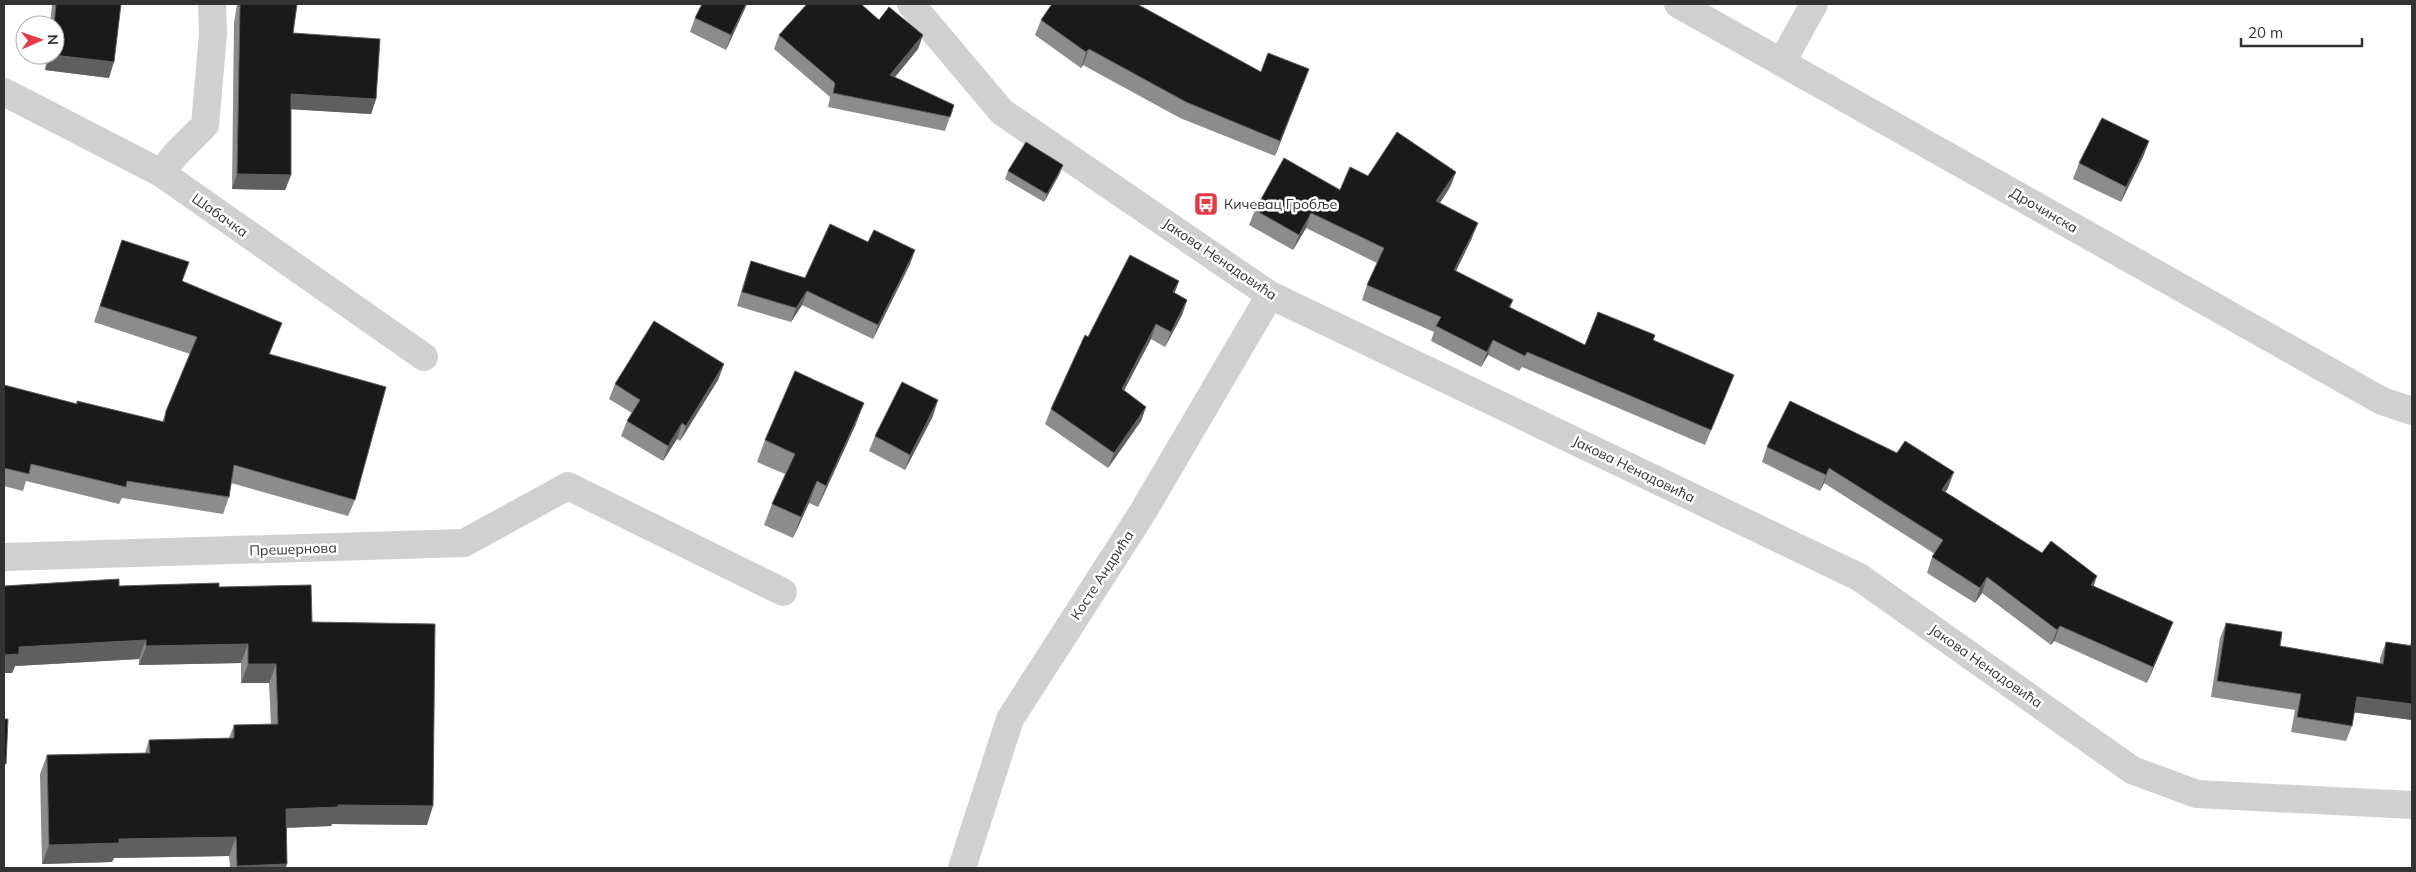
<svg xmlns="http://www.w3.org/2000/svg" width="2416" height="872" viewBox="0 0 2416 872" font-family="Mulish,sans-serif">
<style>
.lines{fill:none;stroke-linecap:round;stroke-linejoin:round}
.street{stroke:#d0d0d0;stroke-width:28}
.wall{fill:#8c8c8c}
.shaded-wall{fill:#5f5f5f}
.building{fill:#1a1a1a;stroke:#5f5f5f}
.labels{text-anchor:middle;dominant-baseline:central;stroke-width:5;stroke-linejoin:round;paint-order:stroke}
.poi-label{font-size:14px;fill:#333;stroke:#fff;text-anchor:start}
.street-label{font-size:14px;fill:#333;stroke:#fff}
</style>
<rect width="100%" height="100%" fill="#fff"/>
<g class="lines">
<path class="street" d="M911,4L1002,112L1270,295L1859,577L2132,770L2197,794L2412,805
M1678,4L2382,401L2412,411
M1782,62L1814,4
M4,92L161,173L424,357
M161,173L176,154L205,125L213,34L212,4
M4,557L464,543L568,486L783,592
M962,868L1010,719L1141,515L1270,295"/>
</g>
<path class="wall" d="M52,4H121L109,78L45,70L47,55H55V25H50Z
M237,4H297L293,33L376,99L371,114L291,109V175L285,190L232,189L234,23Z
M702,4H747L726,50L690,32L695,18Z
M879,20L923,35L918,49L895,77L954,105L945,131L828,107L830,97L774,49L779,35Z
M1041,20L1261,72L1309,69L1275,156L1180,118L1083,65L1081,68L1035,35Z
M2149,141L2143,157L2121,202L2073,179L2079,163Z
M1008,171L1060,173L1044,202L1005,179Z
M1456,172L1450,187L1440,203L1472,238L1456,271L1513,300L1510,308L1585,345L1653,340L1728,390L1705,445L1522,367L1519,371L1488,355L1481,367L1431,341L1434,332L1362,300L1367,285L1377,263L1306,228L1293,250L1249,225L1255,210L1340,190Z
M122,240L182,281L275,340L270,354L355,500L348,516L231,483L229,497L223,514L122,498L119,504L26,481L23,491L4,486V385L76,404L162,422L190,354L94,322Z
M868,242L915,250L910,264L873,339L802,305L791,322L737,306L746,275L751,261L805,278Z
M1175,293L1187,300L1182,315L1165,347L1151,339L1124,390L1146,407L1141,421L1108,468L1045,424L1051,409L1088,337Z
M724,364L718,380L680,441L677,439L663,461L621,436L627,421L632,413L609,399L615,384Z
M933,416L905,470L869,451L875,436Z
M856,424L818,507L809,503L793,538L764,525L772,504L785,474L757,462L765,440Z
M1767,447L1948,488L1945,492L2094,586L2173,622L2167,637L2147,683L2054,641L2051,645L1982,593L1975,603L1927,573L1932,557L1935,554L1824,483L1820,491L1762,462Z
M4,586H119L219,587L312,622L427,825L332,824L331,826L286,828V868H230L229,856L114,858L112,862L42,864L40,774L47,755L145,753L149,740L229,738L234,725H271L269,683H241V663L139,665V659L15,666L12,673H4Z
M2226,623L2280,646L2380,663V658L2386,642L2410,645L2412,639V720L2354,712L2352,726L2346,741L2291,732L2295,710L2211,697L2220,638Z"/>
<path class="shaded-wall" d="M746,4H747L726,50L731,35Z
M923,35L918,49L885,89L890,75Z
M1089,49L1083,65L1081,68L1086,52Z
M51,55L114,62L109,78L45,70Z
M1309,69L1303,85L1275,156L1280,141Z
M291,94L376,99L371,114L286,109Z
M2149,141L2143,157L2121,202L2126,187Z
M1063,165L1060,173L1044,202L1047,194Z
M1456,172L1450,187L1431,217L1436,201Z
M237,174L291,175L285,190L232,189Z
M1311,213L1306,228L1293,250L1299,235Z
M1478,223L1472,238L1449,285L1454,270Z
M915,250L910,264L873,339L878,325Z
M1179,281L1174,295L1173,292Z
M807,291L802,305L791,322L796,308Z
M1187,300L1182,315L1165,347L1171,332Z
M1156,324L1151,339L1117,404L1122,389Z
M1493,340L1488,355L1481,367L1487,352Z
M724,364L718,380L680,441L686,426Z
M938,400L933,416L905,470L910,455Z
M864,403L856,424L818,507L826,486Z
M1146,407L1141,421L1108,468L1114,453Z
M682,423L677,439L663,461L668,446Z
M1829,468L1824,483L1820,491L1826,475Z
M1954,472L1948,488L1937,505L1942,490Z
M817,481L809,503L793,538L801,517Z
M2097,576L2092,591L2091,585Z
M1987,577L1982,593L1975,603L1980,588Z
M2173,622L2167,637L2147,683L2153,667Z
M2060,626L2054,641L2051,645L2057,630Z
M146,640L139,659L15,666L12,673H4V655L19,647Z
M248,644L241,663L139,665L146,646Z
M248,664H276L269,683H241Z
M2357,697L2412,704V720L2351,712Z
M338,805L433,806L427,825L332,824L331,826L279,828L286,809Z
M236,837L229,856L114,858L112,862L42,864L49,845L119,839Z
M287,864L286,868H236L237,866Z"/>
<path class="building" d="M56,4H121L114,62L53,55H55V25H54Z
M240,4H297L293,33L380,39L376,99L291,94V175L237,174Z
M702,4H746L731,35L695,18Z
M807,4H861L879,20L889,7L923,35L890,75L954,105L950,117L833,93L835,83L779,35Z
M1052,4H1137L1261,72L1268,53L1309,69L1280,141L1186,102L1089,49L1086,52L1041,20Z
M2102,118L2149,141L2126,187L2079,163Z
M1397,132L1456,172L1436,201L1478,223L1454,270L1513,300L1509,307L1585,345L1598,312L1655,335L1653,340L1734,375L1711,430L1527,352L1525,356L1493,340L1487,352L1436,326L1441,317L1367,285L1384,248L1311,213L1299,235L1255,210L1284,158L1340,190L1350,167L1368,176Z
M1026,142L1063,165L1047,194L1008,171Z
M830,224L868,242L874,230L915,250L878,325L807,291L796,308L742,292L751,261L805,278Z
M122,240L189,262L182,281L282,323L269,354L386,387L355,500L234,465L229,497L127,481L126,487L31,464L29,474L4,468V385L77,404V401L164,422L166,411L197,337L100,306Z
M1130,255L1179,281L1173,292L1187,300L1171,332L1156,324L1122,389L1146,407L1114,453L1051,409L1085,335L1088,337Z
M654,321L724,364L686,426L682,423L668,446L627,421L640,400L615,384Z
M795,371L864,403L826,486L817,481L801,517L772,504L795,454L765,440Z
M902,382L938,400L910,455L875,436Z
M1790,401L1897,453L1905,441L1954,472L1942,490L2042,553L2051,541L2097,576L2091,585L2173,622L2153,667L2060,626L2057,630L1987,577L1980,588L1932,557L1943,540L1829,468L1826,475L1767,447Z
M119,579V586L219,583V587L311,585L312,622L435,624L433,806L338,805V807L286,809L287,864L237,866L236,837L119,839V843L49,845L47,755L150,753L149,740L234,738V725L278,724L276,664H248V644L146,646V640L19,647V654L4,655V586Z
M2226,623L2282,632L2280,646L2383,664L2386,642L2412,646V704L2357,697L2352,726L2297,717L2301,694L2217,681Z
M4,719H8L6,764H4Z"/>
<defs>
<symbol id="bus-square" viewBox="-11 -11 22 22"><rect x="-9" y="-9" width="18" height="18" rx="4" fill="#e63946" stroke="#fff"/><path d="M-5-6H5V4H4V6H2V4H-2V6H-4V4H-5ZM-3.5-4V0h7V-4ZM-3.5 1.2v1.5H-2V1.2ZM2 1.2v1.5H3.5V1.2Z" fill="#fff"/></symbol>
</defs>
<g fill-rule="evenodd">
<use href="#bus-square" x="1192" y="190" width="28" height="28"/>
</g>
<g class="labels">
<g class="poi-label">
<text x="1224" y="204">Кичевац Гробље</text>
</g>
<g class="street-label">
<text transform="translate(2044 210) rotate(30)">Дрочинска</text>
<text transform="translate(220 215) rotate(35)">Шабачка</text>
<text transform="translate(1220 259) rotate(34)">Јакова Ненадовића</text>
<text transform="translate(1634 469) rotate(26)">Јакова Ненадовића</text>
<text transform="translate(293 549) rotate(-2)">Прешернова</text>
<text transform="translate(1102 575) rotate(-57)">Косте Андрића</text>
<text transform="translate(1986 666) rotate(35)">Јакова Ненадовића</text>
</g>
</g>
<rect width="2416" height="872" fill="none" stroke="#333333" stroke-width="10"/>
<g transform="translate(40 40) rotate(88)"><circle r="24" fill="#ffffff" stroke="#adadad"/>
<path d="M0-4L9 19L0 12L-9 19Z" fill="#e63946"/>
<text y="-8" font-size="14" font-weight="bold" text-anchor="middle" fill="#333333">N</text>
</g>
<path d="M2241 38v8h121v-8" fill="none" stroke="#333333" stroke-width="2.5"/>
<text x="2248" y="38" font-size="15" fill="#333333" stroke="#ffffff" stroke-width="4" paint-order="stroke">20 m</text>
</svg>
